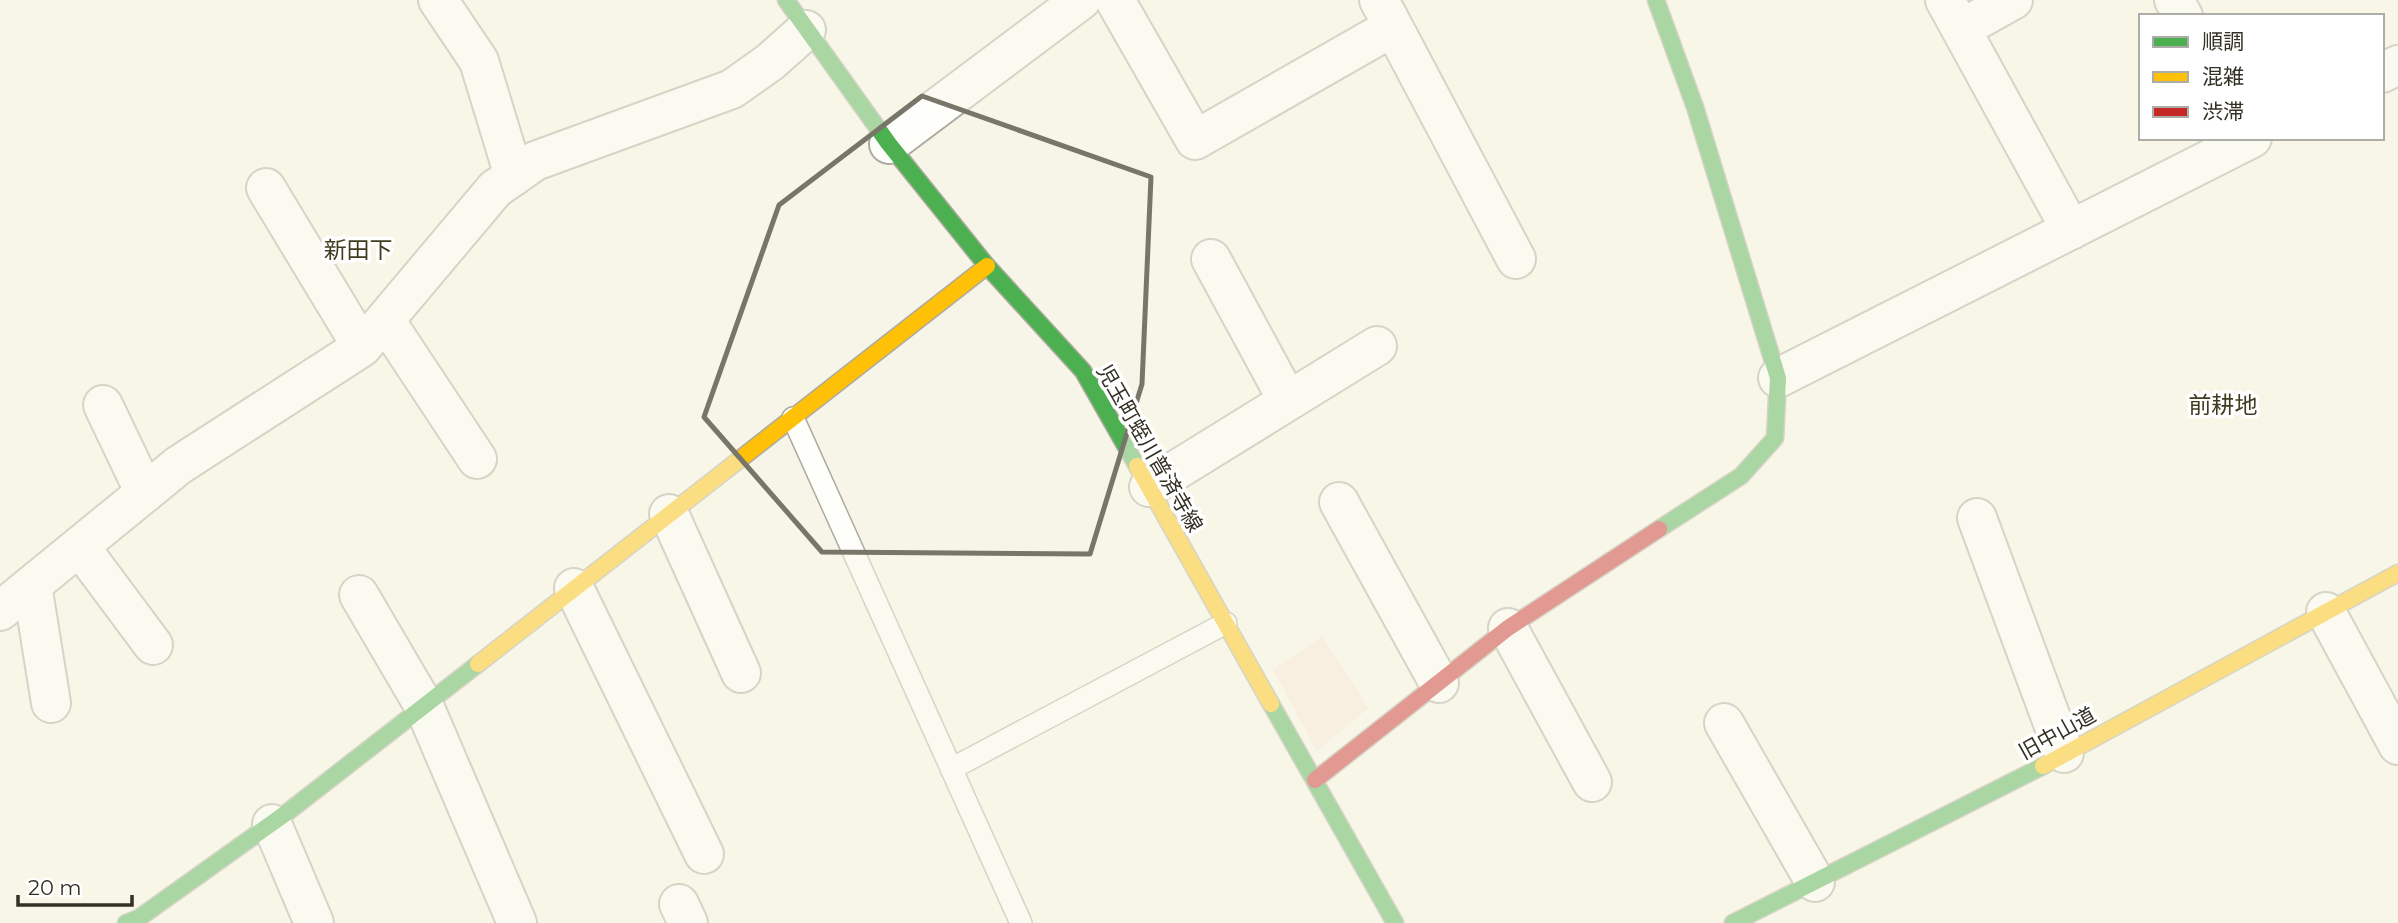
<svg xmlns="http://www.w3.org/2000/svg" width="2398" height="923" viewBox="0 0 2398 923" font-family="Montserrat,'Noto Sans JP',sans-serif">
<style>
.green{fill:#fae6da}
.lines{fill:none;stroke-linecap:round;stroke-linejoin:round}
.lane-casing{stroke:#adaba0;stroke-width:24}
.street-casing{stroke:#adaba0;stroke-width:42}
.fast-casing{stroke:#adaba0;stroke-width:19}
.slow-casing{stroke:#adaba0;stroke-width:19}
.jam-casing{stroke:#adaba0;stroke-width:19}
.lane{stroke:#fefefb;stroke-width:21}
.street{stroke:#fefefb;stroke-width:38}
.fast{stroke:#4caf50;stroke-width:16}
.slow{stroke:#ffc107;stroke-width:16}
.jam{stroke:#c62828;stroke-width:16}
.marked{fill:none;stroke:#787668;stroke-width:5;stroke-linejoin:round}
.labels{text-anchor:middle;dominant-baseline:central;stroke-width:7;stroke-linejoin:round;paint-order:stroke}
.street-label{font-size:21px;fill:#333124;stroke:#fff}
.neighbourhood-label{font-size:23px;fill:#403c20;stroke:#fff}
</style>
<rect width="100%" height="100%" fill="#f7f5e7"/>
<path class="green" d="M1323,637L1368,708L1317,751L1273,669Z"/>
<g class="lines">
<defs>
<path id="lane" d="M793,418L1021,923
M951,769L1226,623"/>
<path id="street" d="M438,0L479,61L514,176
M1115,0L1195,140L1393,27
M1379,0L1516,259
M1945,0L2071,230
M2174,0L2183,16
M1961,29L2013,0
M2382,73L2398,65
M889,144L1081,0
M266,188L362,347
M1211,259L1288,401
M385,320L477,459
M1778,378L2252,138
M103,405L145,493
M1149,487L1377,346
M1339,502L1439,683
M669,514L741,673
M1977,518L2064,753
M80,547L153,645
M32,585L51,703
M574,588L704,854
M359,595L424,706L517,923
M0,611L179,465L362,347L495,189L535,161L732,89L770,62L806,30
M2326,612L2398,745
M1508,628L1592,782
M1724,723L1815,882
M272,824L314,923
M679,904L688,923"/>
<path id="fast" d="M786,0L889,144L987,266L1083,371L1137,466
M1656,0L1695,107L1778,378L1775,438L1741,476L1659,529
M1271,704L1395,923
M126,923L139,918L289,811L478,664
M1733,923L2043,766"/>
<path id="slow" d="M1137,466L1271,704
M478,664L987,266
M2043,766L2398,573"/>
<path id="jam" d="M1315,780L1508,628L1659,529"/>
</defs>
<use href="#lane" class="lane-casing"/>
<use href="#street" class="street-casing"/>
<use href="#fast" class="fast-casing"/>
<use href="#slow" class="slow-casing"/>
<use href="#jam" class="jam-casing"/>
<use href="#lane" class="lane"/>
<use href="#street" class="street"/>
<use href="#fast" class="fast"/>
<use href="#slow" class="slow"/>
<use href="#jam" class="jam"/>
</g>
<path d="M0 0H2398V923H0ZM922,96L1151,177L1142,384L1090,554L822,552L704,417L779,205Z" fill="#f7f5e7" fill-opacity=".55" fill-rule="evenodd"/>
<path class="marked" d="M922,96L1151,177L1142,384L1090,554L822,552L704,417L779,205Z"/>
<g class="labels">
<g class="street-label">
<text transform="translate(1150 448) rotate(60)">児玉町蛭川普済寺線</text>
<text transform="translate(2057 733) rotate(-29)">旧中山道</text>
</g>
<g class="neighbourhood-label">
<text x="358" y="250">新田下</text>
<text x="2223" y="405">前耕地</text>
</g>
</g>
<rect x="2139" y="14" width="245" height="126" fill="#ffffff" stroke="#adada7" stroke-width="2"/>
<rect x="2153" y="37" width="35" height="10" fill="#4caf50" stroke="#adada7" stroke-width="2"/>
<text x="2202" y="49" font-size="21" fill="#333124">順調</text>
<rect x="2153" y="72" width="35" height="10" fill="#ffc107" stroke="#adada7" stroke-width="2"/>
<text x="2202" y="84" font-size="21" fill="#333124">混雑</text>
<rect x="2153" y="107" width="35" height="10" fill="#c62828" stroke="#adada7" stroke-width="2"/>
<text x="2202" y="119" font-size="21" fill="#333124">渋滞</text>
<path d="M18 895v10h114v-10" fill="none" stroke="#333124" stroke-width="3.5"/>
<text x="28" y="895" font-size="21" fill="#333124" stroke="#ffffff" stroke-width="5" paint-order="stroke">20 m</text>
</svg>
